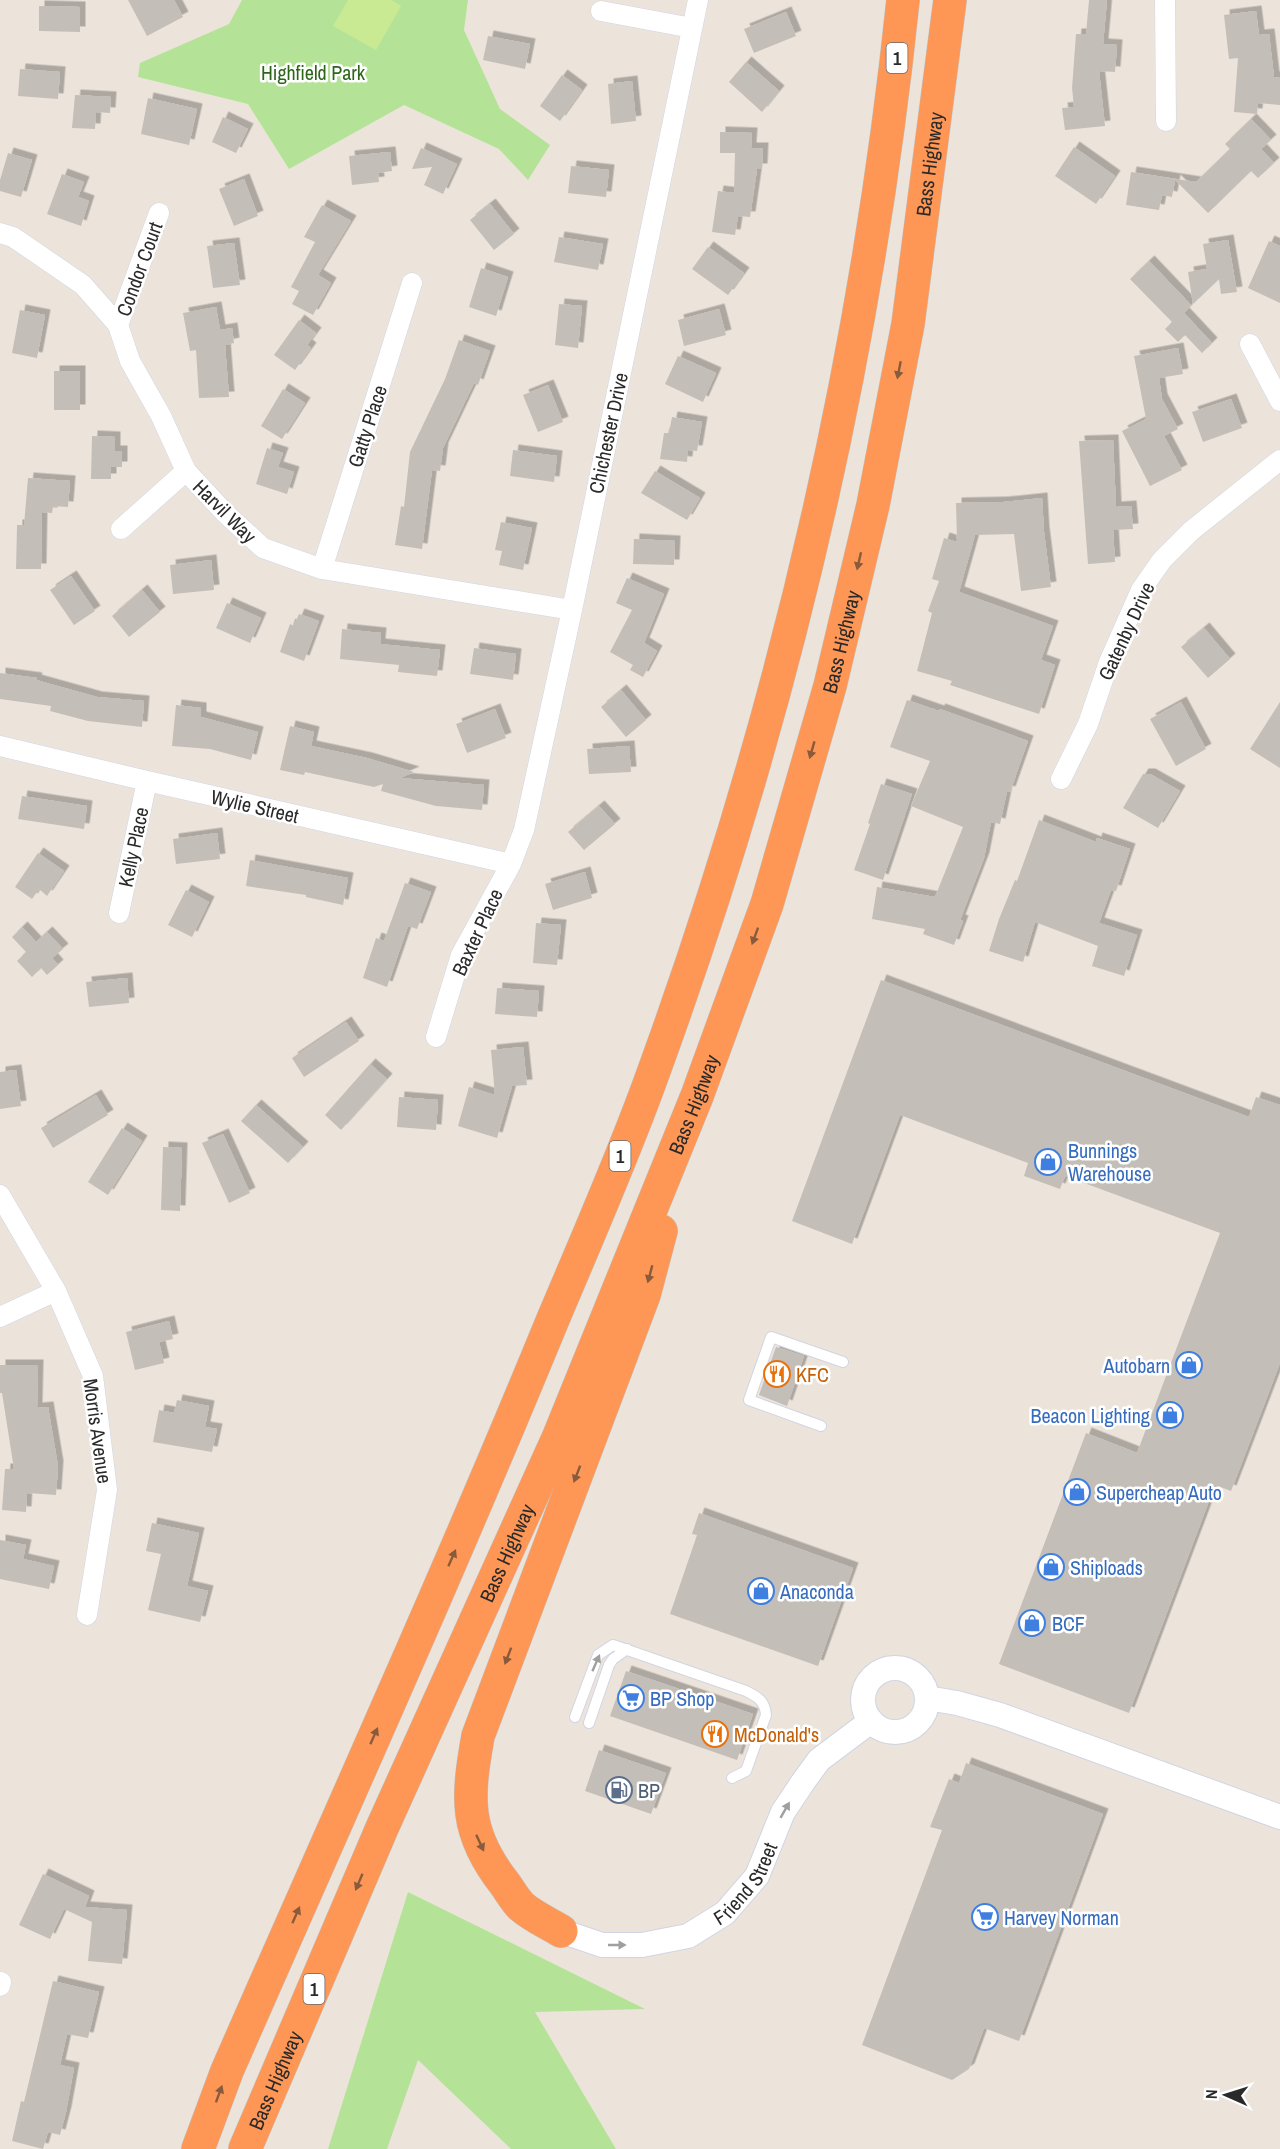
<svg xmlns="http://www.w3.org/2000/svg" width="1280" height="2149" viewBox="0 0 1280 2149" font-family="'Archivo Narrow',sans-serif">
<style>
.green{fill:#b4e398}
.pitch{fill:#c9ea93}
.building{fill:#c4beb8;filter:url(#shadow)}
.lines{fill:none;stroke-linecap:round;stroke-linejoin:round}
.service-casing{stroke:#d1d5e3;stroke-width:12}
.minor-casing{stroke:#d1d5e3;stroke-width:21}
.tertiary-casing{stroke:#d1d5e3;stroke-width:26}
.motorway-casing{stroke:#c3c3c3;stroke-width:34}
.service{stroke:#fff;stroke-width:10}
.minor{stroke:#fff;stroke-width:20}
.tertiary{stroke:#fff;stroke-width:24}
.motorway{stroke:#fe9755;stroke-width:33}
.oneway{fill:#895b3d}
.oneway2{fill:#9f9f9f}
.labels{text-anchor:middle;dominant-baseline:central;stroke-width:5;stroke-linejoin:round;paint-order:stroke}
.shield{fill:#fff;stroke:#6a6a6a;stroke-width:1.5}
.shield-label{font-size:18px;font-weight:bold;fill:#2a2a2a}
.park-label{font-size:20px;fill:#2d661a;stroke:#fff}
.street-label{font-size:20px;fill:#2a2a2a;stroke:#fff}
.shop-label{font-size:20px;fill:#366cbe;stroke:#fff;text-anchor:start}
.food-label{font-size:20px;fill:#c56008;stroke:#fff;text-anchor:start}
.service-label{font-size:20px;fill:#4e5e75;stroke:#fff;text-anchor:start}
</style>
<defs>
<filter id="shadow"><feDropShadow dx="5.5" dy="-5.5" stdDeviation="0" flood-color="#0004"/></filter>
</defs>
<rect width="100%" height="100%" fill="#ece4db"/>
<path class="green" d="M242,0H468L464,30L500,109L550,145L528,180L499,149L404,105L289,169L248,104L138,77L140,63L229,24Z
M408,1892L645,2009L535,2012L616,2149H511L418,2060L387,2149H328Z"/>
<path class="pitch" d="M348,0H391L401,6L376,50L333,26Z"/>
<path class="building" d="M128,0H174L183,17L147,36Z
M1089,0H1107L1103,44L1117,45L1115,72L1099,71L1105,126L1065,130L1062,108L1074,107L1072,88L1076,34H1086Z
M39,6L80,7V32L39,31Z
M1256,11L1259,35L1269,34L1274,77L1280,78V105L1258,103L1257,114L1234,112L1238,58L1229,59L1224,15Z
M786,12L796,36L754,53L744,29Z
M488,36L530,44L525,69L483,60Z
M746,62L779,91L762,112L729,82Z
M20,69L60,72L58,99L18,96Z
M562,75L582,90L560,121L540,106Z
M632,81L636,121L611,124L608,84Z
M75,95L111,97L110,113L96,112L95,129L72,128Z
M148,98L197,109L189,145L141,134Z
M223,117L248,129L236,153L212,142Z
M1251,119L1271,140L1261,149L1274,163L1258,178L1251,171L1208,213L1175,180L1172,197L1162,195L1159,210L1126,205L1131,172L1196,182L1230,149L1225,144Z
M720,132L752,133L751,148H763L762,169H757L750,217L738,216L735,235L712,232L718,191L734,193L735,153H720Z
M1074,147L1115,176L1096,204L1055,176Z
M421,148L457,164L443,194L424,185L432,167L412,169Z
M390,152L392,171L378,173L379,182L352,185L349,156Z
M8,153L32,160L21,197L0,191V180Z
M571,166L609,170L606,197L568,193Z
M62,174L84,182L78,197L89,201L81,226L47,214Z
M244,179L258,216L234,226L219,189Z
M490,204L514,234L494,250L470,220Z
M322,205L351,221L318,275L331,283L313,315L292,304L299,291L291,287L315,242L304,237Z
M559,237L603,244L598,270L554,262Z
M1228,240L1237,292L1221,294L1219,279L1193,304L1188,272L1207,269L1203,244Z
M1269,241L1280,246V303L1248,288Z
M234,243L240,285L213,288L207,246Z
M708,247L744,273L728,295L692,269Z
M1149,261L1191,305L1184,313L1212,343L1202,353L1185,335L1178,342L1165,329L1172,322L1130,279Z
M481,268L508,277L496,316L469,307Z
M559,304L582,306L578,348L555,345Z
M216,307L220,330L232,328L234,343L225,345L229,397L199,398L196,350L190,351L183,313Z
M719,309L726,335L684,346L678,320Z
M20,310L45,315L37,358L12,353Z
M299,320L316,333L307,345L311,348L295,370L274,355Z
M459,340L490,351L478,385L474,383L443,448L440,471L432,470L422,549L395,545L401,506L404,507L410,452L445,379Z
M1178,348L1183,374L1159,378L1162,399L1178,429L1164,436L1182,470L1150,486L1122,431L1146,419L1134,356Z
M678,356L716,373L703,402L665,384Z
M54,371H80V410H54Z
M548,385L563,422L538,432L523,395Z
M283,389L305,403L282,439L261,426Z
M1231,399L1242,428L1203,442L1192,412Z
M672,417L702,422L697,451L688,450L687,462L660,459L664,433H669Z
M92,436L115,437V451H122V467H111V479H91Z
M1113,440L1116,507L1131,506L1133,529L1113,530L1115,562L1088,564L1079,441Z
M267,448L283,453L278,467L294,472L287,494L256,484Z
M513,450L557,456L554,482L510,476Z
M655,471L700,498L687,520L641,493Z
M28,478L70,481L68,507L53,506L52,513L42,512L41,569H16L17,525H24Z
M1042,498L1044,532L1051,587L1021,591L1014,534L975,535L959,592L1053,626L1041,660L1055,665L1039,714L950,685L952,681L917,671L932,613L928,611L939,581L932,579L944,538L957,542L956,503L1003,502Z
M501,522L532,528L523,570L499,565L502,551L495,550Z
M634,539L675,541L674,565L633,564Z
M211,560L214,590L173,594L170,565Z
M71,576L95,611L74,625L50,590Z
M627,578L664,594L644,643L657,651L643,677L630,670L633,665L610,652L632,610L616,603Z
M142,590L160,612L129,637L112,616Z
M227,603L261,618L250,643L216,628Z
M299,614L319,621L304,661L280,652L290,624L294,626Z
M1204,628L1230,659L1208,678L1181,647Z
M342,629L381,633L380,644L440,650L437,676L398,672L399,665L340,659Z
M474,648L516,654L513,680L470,674Z
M0,673L37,678L36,680L97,697L144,701L142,727L88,721L50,711L51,706L0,699Z
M621,690L646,720L626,737L601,707Z
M907,700L939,711L940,709L1028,741L1010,792L1007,791L1000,824L991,822L984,858L960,920L963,921L954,945L923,934L925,929L872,919L877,887L935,897L963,827L911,806L930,761L890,747Z
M1181,702L1206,749L1176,766L1150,719Z
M1280,702V768L1250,749Z
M176,705L201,708V717L258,732L251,760L210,749L172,746Z
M495,709L506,738L467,753L456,724Z
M290,726L314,732L311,746L367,758L414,772L400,778L484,785L482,810L436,806L381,791L383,784L374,787L305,772L304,775L280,770Z
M629,746L631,772L589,774L587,749Z
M1143,774H1150L1180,791L1158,828L1123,808Z
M881,784L912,794L883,880L854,870L870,824L868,823Z
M22,796L87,806L84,829L18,819Z
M599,806L615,824L584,850L568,832Z
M1039,820L1096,842L1097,838L1130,849L1116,891L1111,890L1099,923L1137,935L1124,976L1092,966L1098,946L1035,922L1023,962L989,951L999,919L1015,880L1017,881Z
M217,833L220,859L176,864L173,839Z
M38,853L64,871L47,896L39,889L32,899L15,887Z
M250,860L348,878L343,905L306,897V895L246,886Z
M585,872L592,898L553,910L545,884Z
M405,883L431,892L417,929L408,926L387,987L363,978L376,938L384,941Z
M186,890L209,902L192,937L168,925Z
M536,923L561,925L557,965L533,963Z
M22,927L36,942L47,932L63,949L52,958L58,965L47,975L41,968L32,977L17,961L26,952L12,937Z
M127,978L129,1003L89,1007L86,982Z
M881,980L1249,1117L1256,1097L1280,1105V1363L1231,1491L1215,1485L1129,1713L999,1664L1086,1433L1137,1453L1220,1233L1065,1176L1060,1189L1024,1176L1028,1163L900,1115L852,1244L792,1221Z
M497,988L539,991L537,1017L495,1014Z
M346,1022L359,1041L304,1077L292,1058Z
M523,1047L527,1085L512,1086L497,1138L458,1126L469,1087L495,1095L491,1050Z
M370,1064L387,1079L341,1130L325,1115Z
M16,1070L21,1106L0,1109V1072Z
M96,1095L108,1115L53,1148L41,1128Z
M399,1097L438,1100L436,1130L397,1127Z
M256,1105L303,1147L288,1163L241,1121Z
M122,1128L142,1141L108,1195L88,1182Z
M223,1134L250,1193L229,1203L202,1143Z
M163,1147L182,1148L180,1211L161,1210Z
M169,1321L173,1339L159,1342L164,1363L135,1370L126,1332Z
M776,1347L804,1356L787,1406L759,1395Z
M0,1365H38L37,1408L48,1407L58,1466L56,1495L27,1493L26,1512L2,1510L5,1469H14L2,1393H0Z
M177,1400L209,1406L205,1427L217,1429L212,1452L153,1442L159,1410L174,1413Z
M699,1513L853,1568L818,1666L670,1614L697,1535L692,1534Z
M152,1523L199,1533L187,1586L208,1591L200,1622L148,1610L161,1554L146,1551Z
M0,1540L26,1545L23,1559L54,1566L49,1589L0,1579Z
M626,1671L753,1714L737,1760L610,1716Z
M599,1750L666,1773L651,1814L585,1791Z
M966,1763L1103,1814L1019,2041L984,2028L969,2069L952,2080L862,2045L942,1830L930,1827L949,1779L959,1783Z
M43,1874L89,1896L85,1907L127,1910L122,1964L88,1961L92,1922L64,1909L50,1939L19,1925Z
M53,1981L99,1992L88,2038L67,2034L60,2065L74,2068L66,2112L60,2135L48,2132L43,2149L12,2141L21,2101L24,2102Z"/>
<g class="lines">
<defs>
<path id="service" d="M821,1426L749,1400L771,1337L843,1362
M575,1717L598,1655L613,1645L746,1691C758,1697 765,1701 766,1715L746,1771L732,1778
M589,1723L609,1665L613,1659L627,1649"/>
<path id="minor" d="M1165,0L1166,121
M601,11L692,28
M0,233L13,237L83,285L118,325L130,361L161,416L186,471L225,513L263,548L322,569L572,610
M118,325L159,213
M1250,344L1280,401
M121,529L186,471
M322,569L412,283
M0,746L147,781L511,864
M1061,779L1088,724L1109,662L1141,590L1162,560L1191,531L1280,460
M119,913L147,781
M436,1037L461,955L511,864L524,830L572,610L698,0
M0,1195L56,1291L93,1376L107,1490L87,1615
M0,1317L56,1291
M0,1986L1,1982"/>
<g id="tertiary">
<circle cx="895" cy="1700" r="32"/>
<path d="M927,1698L957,1703L1000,1715L1280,1817"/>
<path id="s1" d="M561,1931L602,1945H642L688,1936L725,1913L757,1876L783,1812L803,1782L819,1760L871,1721"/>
</g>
<g id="motorway">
<path d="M561,1931C548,1923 532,1916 521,1906C515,1900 510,1891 505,1884C464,1832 467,1798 478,1736L644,1295L661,1231"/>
<path d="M198,2149L227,2071C336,1822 448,1575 551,1324C585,1243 621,1162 651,1079C778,732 865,368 903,0"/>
<path id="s2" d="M245,2149L382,1828L559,1436L697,1096L767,904L830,686L873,505L908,324L950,0"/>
</g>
</defs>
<use href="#service" class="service-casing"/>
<use href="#minor" class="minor-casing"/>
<use href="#tertiary" class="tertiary-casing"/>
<use href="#motorway" class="motorway-casing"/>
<use href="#service" class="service"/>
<use href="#minor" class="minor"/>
<use href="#tertiary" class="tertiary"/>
<use href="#motorway" class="motorway"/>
</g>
<defs><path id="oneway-solid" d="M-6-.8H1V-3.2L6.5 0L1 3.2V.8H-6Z" transform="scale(1.5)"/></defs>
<g class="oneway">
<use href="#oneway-solid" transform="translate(899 370) rotate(101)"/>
<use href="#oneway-solid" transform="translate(859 561) rotate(103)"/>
<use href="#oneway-solid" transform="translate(812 750) rotate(106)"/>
<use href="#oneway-solid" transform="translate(755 936) rotate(110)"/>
<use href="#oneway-solid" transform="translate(650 1274) rotate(105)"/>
<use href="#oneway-solid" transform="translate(577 1474) rotate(111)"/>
<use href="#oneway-solid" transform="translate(452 1558) rotate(-66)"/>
<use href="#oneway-solid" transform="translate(508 1656) rotate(111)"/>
<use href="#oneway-solid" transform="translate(374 1736) rotate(-66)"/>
<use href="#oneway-solid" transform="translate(480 1843) rotate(65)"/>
<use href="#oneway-solid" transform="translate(359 1882) rotate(113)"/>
<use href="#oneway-solid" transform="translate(296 1915) rotate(-66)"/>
<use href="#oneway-solid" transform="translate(219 2094) rotate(-70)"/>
</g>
<g class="oneway2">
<use href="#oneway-solid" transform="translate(596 1663) rotate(-66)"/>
<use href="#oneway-solid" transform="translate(785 1810) rotate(-60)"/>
<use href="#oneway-solid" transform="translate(617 1945)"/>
</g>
<defs>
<symbol id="shop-ring" viewBox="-11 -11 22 22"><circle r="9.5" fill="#fff" stroke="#3f7fe0" stroke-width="1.5"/><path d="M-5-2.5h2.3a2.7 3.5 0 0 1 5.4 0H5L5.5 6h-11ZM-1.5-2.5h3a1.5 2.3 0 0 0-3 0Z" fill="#3f7fe0"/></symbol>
<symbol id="restaurant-ring" viewBox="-11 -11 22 22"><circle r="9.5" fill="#fff" stroke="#e8710a" stroke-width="1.5"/><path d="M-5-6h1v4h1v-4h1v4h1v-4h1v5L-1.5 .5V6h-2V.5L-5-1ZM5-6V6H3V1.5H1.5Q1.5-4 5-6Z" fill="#e8710a"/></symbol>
<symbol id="supermarket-ring" viewBox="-11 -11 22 22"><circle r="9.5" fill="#fff" stroke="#3f7fe0" stroke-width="1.5"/><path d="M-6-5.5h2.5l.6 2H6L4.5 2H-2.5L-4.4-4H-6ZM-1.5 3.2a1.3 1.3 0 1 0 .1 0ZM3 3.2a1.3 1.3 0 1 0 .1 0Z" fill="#3f7fe0"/></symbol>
<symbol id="fuel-ring" viewBox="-11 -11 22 22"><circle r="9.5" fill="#fff" stroke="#5c6f8a" stroke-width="1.5"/><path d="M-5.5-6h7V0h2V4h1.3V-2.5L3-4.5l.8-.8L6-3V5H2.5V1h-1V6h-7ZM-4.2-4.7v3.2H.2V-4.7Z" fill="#5c6f8a"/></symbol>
</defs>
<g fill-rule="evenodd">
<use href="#shop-ring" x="1033" y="1147" width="30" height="30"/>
<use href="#shop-ring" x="1174" y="1350" width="30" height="30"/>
<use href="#restaurant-ring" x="762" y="1359" width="30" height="30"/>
<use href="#shop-ring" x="1155" y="1400" width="30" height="30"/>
<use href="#shop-ring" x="1062" y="1477" width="30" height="30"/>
<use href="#shop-ring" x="1036" y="1552" width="30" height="30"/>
<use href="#shop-ring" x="746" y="1576" width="30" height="30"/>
<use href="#shop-ring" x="1017" y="1608" width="30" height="30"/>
<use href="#supermarket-ring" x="616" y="1683" width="30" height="30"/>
<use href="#restaurant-ring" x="700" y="1719" width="30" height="30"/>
<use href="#fuel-ring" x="604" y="1775" width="30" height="30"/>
<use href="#supermarket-ring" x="970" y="1902" width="30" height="30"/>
</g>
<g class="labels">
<g class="shield">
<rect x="886.5" y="43" width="21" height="30" rx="4.5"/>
<rect x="609.5" y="1141" width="21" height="30" rx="4.5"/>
<rect x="303.5" y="1974" width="21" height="30" rx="4.5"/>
</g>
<g class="shield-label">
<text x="897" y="58">1</text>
<text x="620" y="1156">1</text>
<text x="314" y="1989">1</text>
</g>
<g class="park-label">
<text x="313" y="72">Highfield Park</text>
</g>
<g class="street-label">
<text stroke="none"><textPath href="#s2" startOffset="2109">Bass Highway</textPath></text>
<text transform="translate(139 269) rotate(-70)">Condor Court</text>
<text transform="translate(367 426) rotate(-72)">Gatty Place</text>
<text transform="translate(608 433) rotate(-78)">Chichester Drive</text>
<text transform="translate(225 511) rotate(45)">Harvil Way</text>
<text transform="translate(1126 631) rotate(-65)">Gatenby Drive</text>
<text stroke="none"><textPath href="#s2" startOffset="1623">Bass Highway</textPath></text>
<text transform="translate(255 806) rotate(13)">Wylie Street</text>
<text transform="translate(133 847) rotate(-78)">Kelly Place</text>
<text transform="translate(477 932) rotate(-65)">Baxter Place</text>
<text stroke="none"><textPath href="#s2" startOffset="1137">Bass Highway</textPath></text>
<text transform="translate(98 1431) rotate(82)">Morris Avenue</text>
<text stroke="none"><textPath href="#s2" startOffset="651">Bass Highway</textPath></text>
<text stroke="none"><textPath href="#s1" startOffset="210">Friend Street</textPath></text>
<text stroke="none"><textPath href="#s2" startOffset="75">Bass Highway</textPath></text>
</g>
<g class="shop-label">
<text x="1068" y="1150">Bunnings<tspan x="1068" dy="23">Warehouse</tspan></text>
<text x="1170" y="1365" text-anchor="end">Autobarn</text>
<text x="1150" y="1415" text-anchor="end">Beacon Lighting</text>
<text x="1096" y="1492">Supercheap Auto</text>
<text x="1070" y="1567">Shiploads</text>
<text x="780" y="1591">Anaconda</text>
<text x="1052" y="1623">BCF</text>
<text x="650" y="1698">BP Shop</text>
<text x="1004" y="1917">Harvey Norman</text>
</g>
<g class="food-label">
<text x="796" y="1374">KFC</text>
<text x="734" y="1734">McDonald's</text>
</g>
<g class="service-label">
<text x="638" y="1790">BP</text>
</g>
</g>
<g transform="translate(1226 2095) rotate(273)" stroke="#ffffff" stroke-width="4.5" paint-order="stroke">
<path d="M0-4.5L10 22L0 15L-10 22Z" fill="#2a2a2a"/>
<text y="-9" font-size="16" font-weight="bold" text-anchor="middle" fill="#2a2a2a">N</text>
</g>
</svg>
